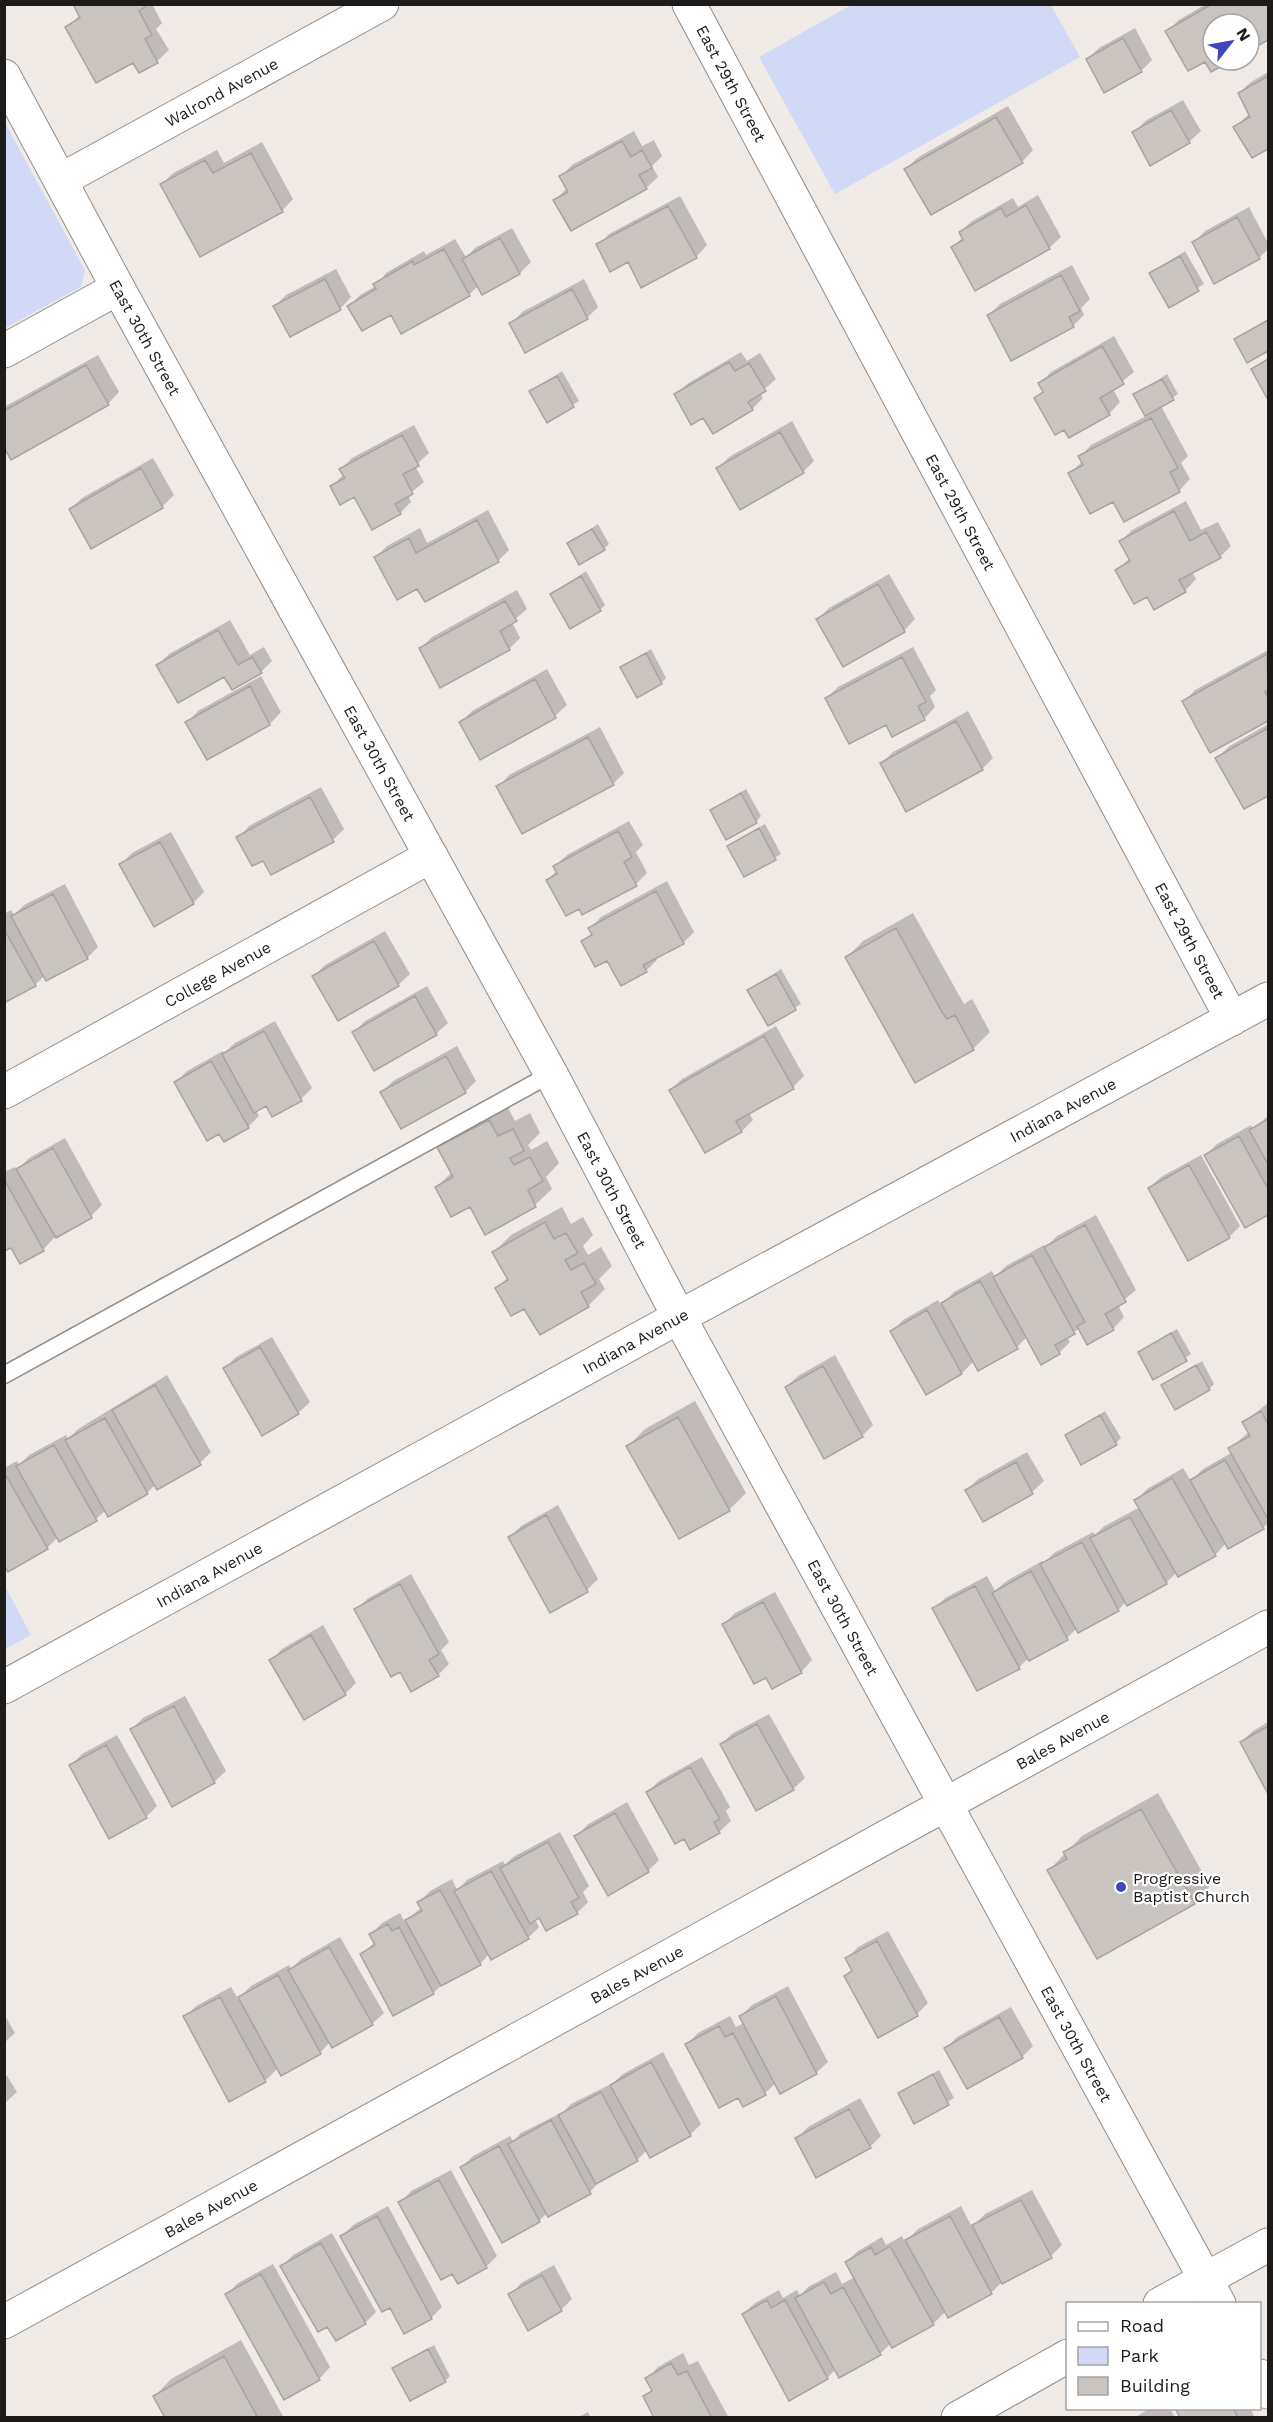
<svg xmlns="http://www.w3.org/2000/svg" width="1273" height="2422" viewBox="0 0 1273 2422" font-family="'Work Sans',sans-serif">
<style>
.green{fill:#d1d9f6}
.shadow{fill:#0003}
.building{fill:#c9c4c0;stroke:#a9a39f;stroke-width:1.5}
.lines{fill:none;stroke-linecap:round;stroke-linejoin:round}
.service-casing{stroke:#918c88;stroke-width:19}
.minor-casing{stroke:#918c88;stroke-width:35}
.tertiary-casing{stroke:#918c88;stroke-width:35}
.service{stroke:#fff;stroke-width:16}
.minor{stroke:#fff;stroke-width:33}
.tertiary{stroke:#fff;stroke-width:33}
.poi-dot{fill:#3e48bc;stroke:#fff;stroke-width:2}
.labels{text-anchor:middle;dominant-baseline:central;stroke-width:4.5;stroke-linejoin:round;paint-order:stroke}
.street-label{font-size:16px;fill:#1d1b19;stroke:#fff}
.poi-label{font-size:16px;fill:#1d1b19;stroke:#fff;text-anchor:start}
</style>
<rect width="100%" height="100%" fill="#f0eae6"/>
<path class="green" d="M853,4L1051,5L1080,57L835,194L759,57Z
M4,121L85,270L81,287L5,328Z
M5,1586L31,1635L5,1649H4Z"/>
<path class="shadow" d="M74,4H152L162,23L156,29L169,50L157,61L140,71L134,61L67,27L80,15Z
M1206,4H1268V38L1249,49V24H1213V60H1230L1212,70L1206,60L1167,31L1179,20Z
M1135,28L1152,60L1141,71L1087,59L1099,48Z
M1268,72V147L1252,156L1235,127L1250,113L1239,93L1251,82Z
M1183,100L1201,131L1189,142L1151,164L1134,133L1145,121Z
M1008,106L1033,150L1022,162L906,169L917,158Z
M634,131L642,146L654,140L662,156L652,166L658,177L646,188L571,229L555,200L566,189L561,177L572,165Z
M262,142L293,199L282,211L162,184L173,173L217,150L224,163Z
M1038,195L1061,237L1049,248H952L963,237L960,232L972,221L1013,198L1018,207Z
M680,196L707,245L696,257L628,260L598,245L609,234Z
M1249,207L1268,243V249L1259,258L1194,242L1205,231Z
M512,228L531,262L520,273L483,293L478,286L470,294L402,332L391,313L349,306L360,295L376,286L386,273L424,251L426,255L455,239L466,257L475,248Z
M1185,251L1204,284L1169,306L1151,273Z
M1072,265L1090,299L1081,308L1084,315L1073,326L989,315L1000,304Z
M336,269L351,297L340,309L275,306L286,295Z
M584,279L598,307L587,318L511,324L522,312Z
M1268,319V350L1248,361L1236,339Z
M1114,336L1134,372L1113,389L1120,402L1109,414L1065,428L1036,398L1044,390L1040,383L1051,372Z
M741,352L747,361L760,353L776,379L760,393L763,398L752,409L676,395L687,384Z
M98,355L119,392L108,404L4,444V407Z
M1268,358V396L1253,369Z
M562,371L579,401L547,421L531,391Z
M1167,374L1178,394L1161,406L1188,456L1181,463L1190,479L1179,491L1113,500L1070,473L1083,461L1080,457L1091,445L1146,416L1135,395Z
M792,421L814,461L803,472L718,468L729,457Z
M414,425L429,453L415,466L424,482L408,495L411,502L400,513L332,486L344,474L341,469L352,458Z
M153,458L174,495L162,507L91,546L70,509L82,498Z
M1186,501L1201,530L1218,522L1231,546L1220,557L1192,572L1196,579L1185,591L1148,595L1117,570L1130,558L1121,541L1132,530Z
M488,510L509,550L498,561L418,587L376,557L387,546L420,528L427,543Z
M598,524L609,544L604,549L569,543Z
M586,571L605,605L600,610L552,594Z
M889,574L915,619L904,631L818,619L829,608Z
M517,590L527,609L512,622L520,638L509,649L421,648L432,637Z
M230,620L250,655L264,647L272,661L261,672L224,675L158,665L169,654Z
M913,647L936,690L930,696L935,707L924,719L887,723L827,698L838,687Z
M651,649L666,678L661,683L622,667Z
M1268,650V719L1211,751L1184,702L1195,690Z
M547,669L567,705L555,716L481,758L461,722L472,711Z
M261,676L281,712L270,724L207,758L187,723L198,711Z
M968,711L993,758L982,769L882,763L893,752Z
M1268,724V794L1245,807L1217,758L1228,747Z
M600,727L624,773L613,784L498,787L509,775Z
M321,787L344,829L333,840L272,873L264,859L238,838L249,826Z
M746,789L761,816L756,822L711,811Z
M629,821L643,845L636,852L647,873L636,884L579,907L548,880L557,870L555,866L567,855Z
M765,824L781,854L745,875L729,846Z
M171,832L204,892L193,903L121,864L132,853Z
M667,881L694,932L683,943L656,957L657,960L646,971L607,959L583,941L592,933L590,928L601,917Z
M65,884L98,947L87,958L45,975L35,985L4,1002V914L11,910L14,915L24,905Z
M913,913L964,1004L972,999L990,1032L973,1049L915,1081L847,957L863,941Z
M385,931L410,974L398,985L338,1019L314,976L325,965Z
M781,969L801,1004L768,1024L749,990Z
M427,986L448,1023L436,1034L375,1069L354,1032L365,1021Z
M275,1021L312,1088L301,1099L267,1104L256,1110L259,1116L248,1127L176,1082L187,1071L223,1051L224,1053L235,1043Z
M776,1026L804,1076L793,1087L749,1112L753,1120L742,1131L705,1151L670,1090L682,1079Z
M457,1046L476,1081L465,1092H382L393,1081Z
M506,1104L515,1121L530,1113L540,1133L528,1145L531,1150L547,1141L559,1163L546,1177L552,1189L535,1205H470L437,1187L452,1172L439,1148L455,1131Z
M1268,1116V1214L1246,1226L1206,1155L1217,1144L1251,1125L1253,1129Z
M65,1138L102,1205L91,1216L54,1238L43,1250L20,1262L11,1246L4,1250V1172L15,1167L17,1170L29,1158Z
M1201,1155L1240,1226L1229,1237L1149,1188L1161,1177Z
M562,1207L571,1224L583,1217L593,1235L583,1246L588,1255L601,1247L612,1266L599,1279L605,1289L588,1306H525L497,1288L508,1277L494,1252L511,1235Z
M1096,1215L1136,1290L1118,1305L1124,1317L1113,1329L1080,1328L1067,1337L1070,1342L1059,1353L1027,1337L1017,1347L974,1361L962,1373L892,1331L903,1320L938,1300L941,1305L954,1292L992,1271L995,1277L1006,1266L1044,1245L1045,1248L1057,1236Z
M1177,1329L1191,1354L1154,1378L1139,1352Z
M272,1337L310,1402L298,1413L225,1368L236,1357Z
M835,1355L873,1425L862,1436L786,1387L798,1376Z
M1202,1361L1214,1384L1209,1389L1163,1385Z
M167,1375L211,1452L200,1463L156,1484L147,1493L108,1515L106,1510L96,1519L59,1540L58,1537L47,1548L8,1570L4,1563V1468L17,1461L19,1465L29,1455L66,1435L68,1439L78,1429Z
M695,1401L746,1493L729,1510L628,1446L645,1429Z
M1268,1403V1523L1263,1528L1226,1543L1215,1555L1177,1572L1166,1583L1126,1602L1119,1609L1078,1631L1077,1628L1067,1638L1029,1658L1019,1667L934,1609L945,1598L987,1576L995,1591L1005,1582L1042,1561L1044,1563L1054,1553L1093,1532L1095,1535L1103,1527L1140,1507L1136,1500L1147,1489L1183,1468L1191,1481L1203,1469L1233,1452L1230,1448L1249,1432L1244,1422Z
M1105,1411L1121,1438L1116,1443L1066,1435Z
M1027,1452L1044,1481L1032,1492L984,1520L967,1490L978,1479Z
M558,1505L598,1579L587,1590L550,1611L510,1537L521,1526Z
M411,1574L449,1642L441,1650L449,1664L438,1675L400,1670L356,1610L367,1599Z
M775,1592L812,1660L801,1672L766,1676L724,1624L735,1613Z
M323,1625L356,1683L345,1694L271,1660L282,1649Z
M185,1696L226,1771L214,1782L132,1729L143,1718Z
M769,1714L805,1778L793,1789L721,1744L733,1733Z
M1268,1722V1791L1241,1742L1253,1731Z
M117,1735L157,1806L146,1817L71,1765L82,1754Z
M702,1757L730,1807L726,1811L731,1821L719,1832L685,1837L648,1792L659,1781Z
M1158,1793L1210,1886L1194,1903L1049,1870L1082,1836Z
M627,1802L659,1860L648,1871L576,1837L587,1825Z
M560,1832L589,1886L583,1892L588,1902L577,1913L535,1919L539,1927L528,1938L489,1954L480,1964L442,1985L433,1993L394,2014L362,1954L375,1942L371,1934L382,1923L400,1913L404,1921L410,1917L422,1907L419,1902L430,1891L452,1879L457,1890L467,1880L503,1861L505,1865L513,1857Z
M888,1931L928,2003L917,2014L878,2036L845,1976L853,1969L847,1959L858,1947Z
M340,1937L384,2013L372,2024L333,2046L330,2042L320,2053L278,2068L265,2081L185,2017L196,2006L231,1987L238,1999L251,1986L289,1965L291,1969L301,1959Z
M788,1986L828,2062L816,2073L776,2083L765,2093L739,2096L687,2044L698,2033L730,2016L736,2027L744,2023L741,2016L752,2005Z
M1011,2007L1033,2046L1022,2057L946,2048L957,2037Z
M4,2014L15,2033L4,2043Z
M663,2052L701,2124L690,2135L647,2150L637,2160L601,2180L590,2192L549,2215L547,2213L539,2221L462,2167L473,2156L510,2136L513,2141L521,2133L563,2112L571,2104L613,2083L623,2074Z
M939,2070L954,2098L914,2122L899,2094Z
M4,2071L17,2092L4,2104Z
M860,2098L881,2136L870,2147L797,2138L808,2127Z
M451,2170L497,2256L486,2267L453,2272L400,2203L411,2191Z
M1032,2190L1062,2245L1051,2256L1003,2281L991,2293L946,2311L933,2324L891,2343L880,2354L836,2369L827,2378L743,2314L755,2303L779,2290L783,2298L797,2290L800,2296L808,2287L836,2272L842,2284L855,2277L846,2262L858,2251L882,2237L886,2245L902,2236L905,2242L918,2229L961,2206L972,2227L985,2214Z
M388,2206L442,2307L431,2318L390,2306L342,2236L353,2225Z
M332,2233L376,2312L365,2323L282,2266L293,2255Z
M273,2264L330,2367L319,2379L227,2294L238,2283Z
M554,2265L572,2299L561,2310L510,2295L521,2283Z
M241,2340L284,2418H166L155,2396L171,2379Z
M434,2345L450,2376L445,2381L394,2368Z
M683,2353L689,2365L698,2361L729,2418H656L645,2397L652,2389L647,2379L658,2367Z
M1151,2408H1170L1175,2418H1134Z
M1177,2408H1250L1255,2418H1181Z
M588,2412L591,2418H577Z"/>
<path class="building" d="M73,4H149L139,11L152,35L145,39L158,63L139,73L133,63L96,83L65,27L80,18Z
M1212,4H1268V40L1249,51V24H1213V60H1233L1211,72L1205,62L1188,71L1165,31Z
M1123,38L1142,72L1104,93L1086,59Z
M1268,76V149L1252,158L1233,127L1250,117L1238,93Z
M1171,110L1190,143L1150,166L1132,132Z
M996,117L1023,163L931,215L904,169Z
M622,141L631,157L642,150L652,168L639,175L647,189L571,231L553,200L568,192L559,176Z
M251,153L283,212L200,257L160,184L205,160L213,173Z
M1026,205L1050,249L975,291L951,247L963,240L959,232L1001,208L1006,217Z
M668,206L697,258L641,288L628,262L610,272L596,244Z
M1237,217L1260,259L1214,284L1192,242Z
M500,238L520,274L482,295L462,259Z
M444,249L470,296L401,334L391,315L362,331L347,306L376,289L373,284L413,261L414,265Z
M1180,256L1199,291L1169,308L1149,273Z
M1061,275L1080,311L1069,317L1074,327L1011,361L987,315Z
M325,279L341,310L290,337L273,306Z
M572,289L588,319L525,353L509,323Z
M1268,320V351L1247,363L1234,339Z
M1102,346L1124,384L1100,398L1110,415L1069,438L1064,430L1055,435L1034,398L1043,392L1038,383Z
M1268,359V400L1251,369Z
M729,362L735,371L749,363L766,391L748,402L753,410L713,434L703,418L691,425L674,394Z
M86,365L109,405L11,460L4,447V411Z
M557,376L574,407L547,423L529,391Z
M1162,379L1174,400L1145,416L1133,394Z
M1151,418L1178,468L1170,472L1180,492L1124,522L1113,502L1090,514L1068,473L1083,465L1078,456Z
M780,432L804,473L740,510L716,468Z
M402,435L419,466L403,474L413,494L395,504L401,514L372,530L354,497L340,505L330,486L345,478L339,469Z
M141,468L163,508L91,549L69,509Z
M1174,511L1190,541L1206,532L1221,558L1179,580L1186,592L1154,610L1147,597L1134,604L1115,570L1130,561L1119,541Z
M477,520L499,562L425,602L417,589L397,600L374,557L409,538L416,553Z
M592,529L605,550L579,565L567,543Z
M581,576L601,611L570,629L550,594Z
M878,584L905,632L843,667L816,619Z
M505,601L517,621L500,631L510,650L440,688L419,648Z
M218,630L238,665L252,657L262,673L232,690L224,677L178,703L156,665Z
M646,653L662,684L637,698L620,667Z
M1267,654L1268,690L1265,692L1268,698V721L1210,753L1182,701Z
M902,657L926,702L918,706L925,720L892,737L886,725L849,744L825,698Z
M535,679L556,718L480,760L459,722Z
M250,686L270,725L207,760L185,722Z
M956,721L983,770L906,812L880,763Z
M1268,728V796L1244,809L1215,758Z
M588,737L614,785L522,834L496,786Z
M741,793L757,823L726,840L710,810Z
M310,797L334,842L271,875L263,861L252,866L236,837Z
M759,828L776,860L744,877L727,846Z
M618,831L632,857L624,862L637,886L582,915L579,909L566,916L546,880L557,874L553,866Z
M160,842L194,904L154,927L119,864Z
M656,891L684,944L643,965L647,972L621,986L607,961L595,967L581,941L592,935L588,928Z
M53,894L88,959L46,981L11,916Z
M896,928L942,1012L947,1019L955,1015L974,1050L915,1083L845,957Z
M4,929L36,986L4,1003Z
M374,941L399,986L338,1021L312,976Z
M776,974L796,1010L768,1026L747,990Z
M415,996L437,1035L374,1071L352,1032Z
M264,1031L302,1101L272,1117L266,1106L254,1113L222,1054Z
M764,1036L794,1089L736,1121L742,1132L705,1153L669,1090Z
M446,1056L466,1093L401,1129L380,1092Z
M211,1061L249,1128L224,1142L219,1134L207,1141L174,1082Z
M1268,1119V1164L1249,1130Z
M489,1120L498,1136L513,1129L524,1151L510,1158L514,1165L530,1157L543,1181L528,1190L536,1207L485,1235L470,1207L451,1217L435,1187L453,1177L437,1147Z
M1239,1136L1268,1189V1215L1245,1228L1204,1155Z
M53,1148L92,1218L56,1238L16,1169Z
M1189,1165L1230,1238L1188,1261L1148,1188Z
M4,1179L44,1251L20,1264L11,1248L4,1251Z
M545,1222L554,1239L566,1233L578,1253L565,1260L571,1270L584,1263L596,1284L581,1292L589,1307L540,1335L524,1309L511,1316L495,1288L508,1280L492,1252Z
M1085,1225L1126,1302L1105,1314L1114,1330L1087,1345L1077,1326L1085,1322L1044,1247Z
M1032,1255L1075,1334L1055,1345L1060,1354L1041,1365L993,1277Z
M980,1281L1018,1349L978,1371L941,1303Z
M927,1310L962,1374L926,1395L890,1331Z
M1171,1333L1187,1361L1153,1380L1138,1352Z
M260,1347L299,1414L262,1436L223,1368Z
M1196,1365L1210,1390L1175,1410L1161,1385Z
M823,1366L863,1437L824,1459L785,1387Z
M155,1385L201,1465L157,1490L112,1410Z
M1261,1411L1268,1424V1519L1228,1448L1250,1436L1242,1422Z
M1100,1415L1117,1445L1081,1465L1065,1435Z
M678,1417L730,1511L679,1539L626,1446Z
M105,1418L148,1494L108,1517L65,1440Z
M54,1445L97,1521L59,1542L16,1466Z
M1225,1460L1264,1529L1228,1549L1190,1480Z
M1016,1462L1033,1494L983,1522L965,1490Z
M4,1472L48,1549L8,1572L4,1566Z
M1172,1478L1216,1556L1178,1577L1134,1500Z
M546,1515L588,1592L550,1613L508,1537Z
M1130,1517L1167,1584L1127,1606L1090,1538Z
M1082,1542L1119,1611L1078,1633L1040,1564Z
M1031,1571L1068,1640L1029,1661L992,1593Z
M400,1584L439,1654L429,1660L439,1676L411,1692L400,1672L391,1677L354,1609Z
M975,1586L1020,1669L977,1691L932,1608Z
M763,1602L802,1673L772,1689L766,1678L754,1684L722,1624Z
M311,1635L346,1695L304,1720L269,1660Z
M174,1706L215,1783L172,1807L130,1729Z
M757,1724L794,1790L756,1811L720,1744Z
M1268,1726V1794L1240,1742Z
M106,1745L147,1818L109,1839L69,1765Z
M690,1767L720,1819L714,1822L720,1833L690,1850L684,1839L675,1844L646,1792Z
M1141,1809L1195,1904L1097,1959L1047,1870L1067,1859L1063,1852Z
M615,1813L649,1872L608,1896L574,1836Z
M548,1842L579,1898L571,1902L578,1914L546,1931L539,1918L530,1924L500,1868Z
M491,1871L529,1939L491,1960L454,1891Z
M440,1890L481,1965L441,1986L405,1920L422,1911L417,1902Z
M388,1924L392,1931L399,1927L434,1994L393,2016L360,1954L375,1945L369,1934Z
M877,1941L918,2016L878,2038L844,1976L852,1971L845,1958Z
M329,1947L373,2025L332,2048L288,1970Z
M278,1975L321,2054L281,2076L238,1997Z
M776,1996L817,2074L780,2094L739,2016Z
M220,1997L266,2082L229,2102L183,2016Z
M999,2017L1023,2058L967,2089L944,2048Z
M719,2026L725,2037L733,2033L766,2095L743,2107L738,2098L719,2108L685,2044Z
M651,2062L691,2136L650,2158L610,2085Z
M933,2074L949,2105L914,2124L898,2093Z
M601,2092L638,2161L596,2184L558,2115Z
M849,2109L871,2148L816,2178L795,2138Z
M551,2120L591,2194L548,2217L508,2144Z
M499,2146L540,2222L502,2243L460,2167Z
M439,2180L487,2268L458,2284L452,2274L441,2280L398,2202Z
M1021,2200L1052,2258L1002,2284L972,2225Z
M377,2216L432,2319L404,2334L390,2308L382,2312L340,2236Z
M950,2216L992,2294L948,2318L905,2240Z
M321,2243L366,2324L336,2341L327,2327L318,2332L280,2266Z
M890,2246L934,2325L892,2348L845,2262L871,2247L875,2255Z
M261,2274L320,2380L284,2400L225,2294Z
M542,2275L562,2311L528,2331L508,2294Z
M824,2282L831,2294L843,2287L881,2355L839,2378L795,2298Z
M767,2300L771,2308L785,2300L828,2379L789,2401L742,2314Z
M428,2349L446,2382L410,2401L392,2368Z
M224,2356L258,2418H165L153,2396Z
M671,2363L678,2375L687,2371L712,2418H654L643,2396L652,2391L645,2378Z
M1175,2408H1233L1238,2418H1180Z"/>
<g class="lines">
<defs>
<path id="service" d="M4,1375L551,1074"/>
<g id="minor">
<path id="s1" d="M689,4L1232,1019"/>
<path id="s2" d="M4,76L118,288L551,1074L679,1317L1219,2304"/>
<path id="s3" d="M61,180L382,4"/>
<path d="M4,351L118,288"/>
<path id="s4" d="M4,1092L431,856"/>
<path d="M1160,2304L1268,2245"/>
<path id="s5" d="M4,2322L1268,1627"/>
<path d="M1260,2376L1268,2392"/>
<path d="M958,2418L1068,2356"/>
</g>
<g id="tertiary">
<path id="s6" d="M4,1687L679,1317L1268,999"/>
</g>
</defs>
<use href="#service" class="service-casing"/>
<use href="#minor" class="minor-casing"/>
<use href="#tertiary" class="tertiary-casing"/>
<use href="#service" class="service"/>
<use href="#minor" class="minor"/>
<use href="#tertiary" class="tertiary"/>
</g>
<circle class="poi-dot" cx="1121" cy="1887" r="6"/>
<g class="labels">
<g class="street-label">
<text stroke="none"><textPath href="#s1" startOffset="90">East 29th Street</textPath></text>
<text stroke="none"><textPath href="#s3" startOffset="183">Walrond Avenue</textPath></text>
<text stroke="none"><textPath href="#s2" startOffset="297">East 30th Street</textPath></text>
<text stroke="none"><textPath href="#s1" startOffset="576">East 29th Street</textPath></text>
<text stroke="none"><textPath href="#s2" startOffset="783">East 30th Street</textPath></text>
<text stroke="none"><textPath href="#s1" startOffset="1062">East 29th Street</textPath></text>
<text stroke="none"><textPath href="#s4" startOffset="244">College Avenue</textPath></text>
<text stroke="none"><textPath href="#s6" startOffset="1206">Indiana Avenue</textPath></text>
<text stroke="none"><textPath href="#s2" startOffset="1269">East 30th Street</textPath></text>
<text stroke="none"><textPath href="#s6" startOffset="720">Indiana Avenue</textPath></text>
<text stroke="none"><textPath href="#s6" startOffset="234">Indiana Avenue</textPath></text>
<text stroke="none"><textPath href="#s2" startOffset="1755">East 30th Street</textPath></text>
<text stroke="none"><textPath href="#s5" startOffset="1208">Bales Avenue</textPath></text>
<text stroke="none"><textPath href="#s5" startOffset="722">Bales Avenue</textPath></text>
<text stroke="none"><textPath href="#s2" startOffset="2241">East 30th Street</textPath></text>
<text stroke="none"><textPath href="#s5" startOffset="236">Bales Avenue</textPath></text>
</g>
<g class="poi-label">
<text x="1133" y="1878">Progressive<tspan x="1133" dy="18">Baptist Church</tspan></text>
</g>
</g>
<rect width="1273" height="2422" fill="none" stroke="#1d1b19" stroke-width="12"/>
<rect x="1066" y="2302" width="195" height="108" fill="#ffffff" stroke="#a5a4a3" stroke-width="1.5"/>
<rect x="1078" y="2322" width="30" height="9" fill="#ffffff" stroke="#a5a4a3" stroke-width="1.5"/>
<text x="1120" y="2332" font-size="18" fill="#1d1b19">Road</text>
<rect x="1078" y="2347" width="30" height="18" fill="#d1d9f6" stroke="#a5a4a3" stroke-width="1.5"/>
<text x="1120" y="2362" font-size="18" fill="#1d1b19">Park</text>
<rect x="1078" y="2377" width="30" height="18" fill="#c9c4c0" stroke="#a5a4a3" stroke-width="1.5"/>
<text x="1120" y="2392" font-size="18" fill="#1d1b19">Building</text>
<g transform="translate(1231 42) rotate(59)"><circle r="28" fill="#ffffff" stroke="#a5a4a3" stroke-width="1.5"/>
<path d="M0-4.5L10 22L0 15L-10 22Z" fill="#3e48bc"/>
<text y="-9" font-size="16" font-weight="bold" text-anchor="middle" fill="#1d1b19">N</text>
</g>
</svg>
